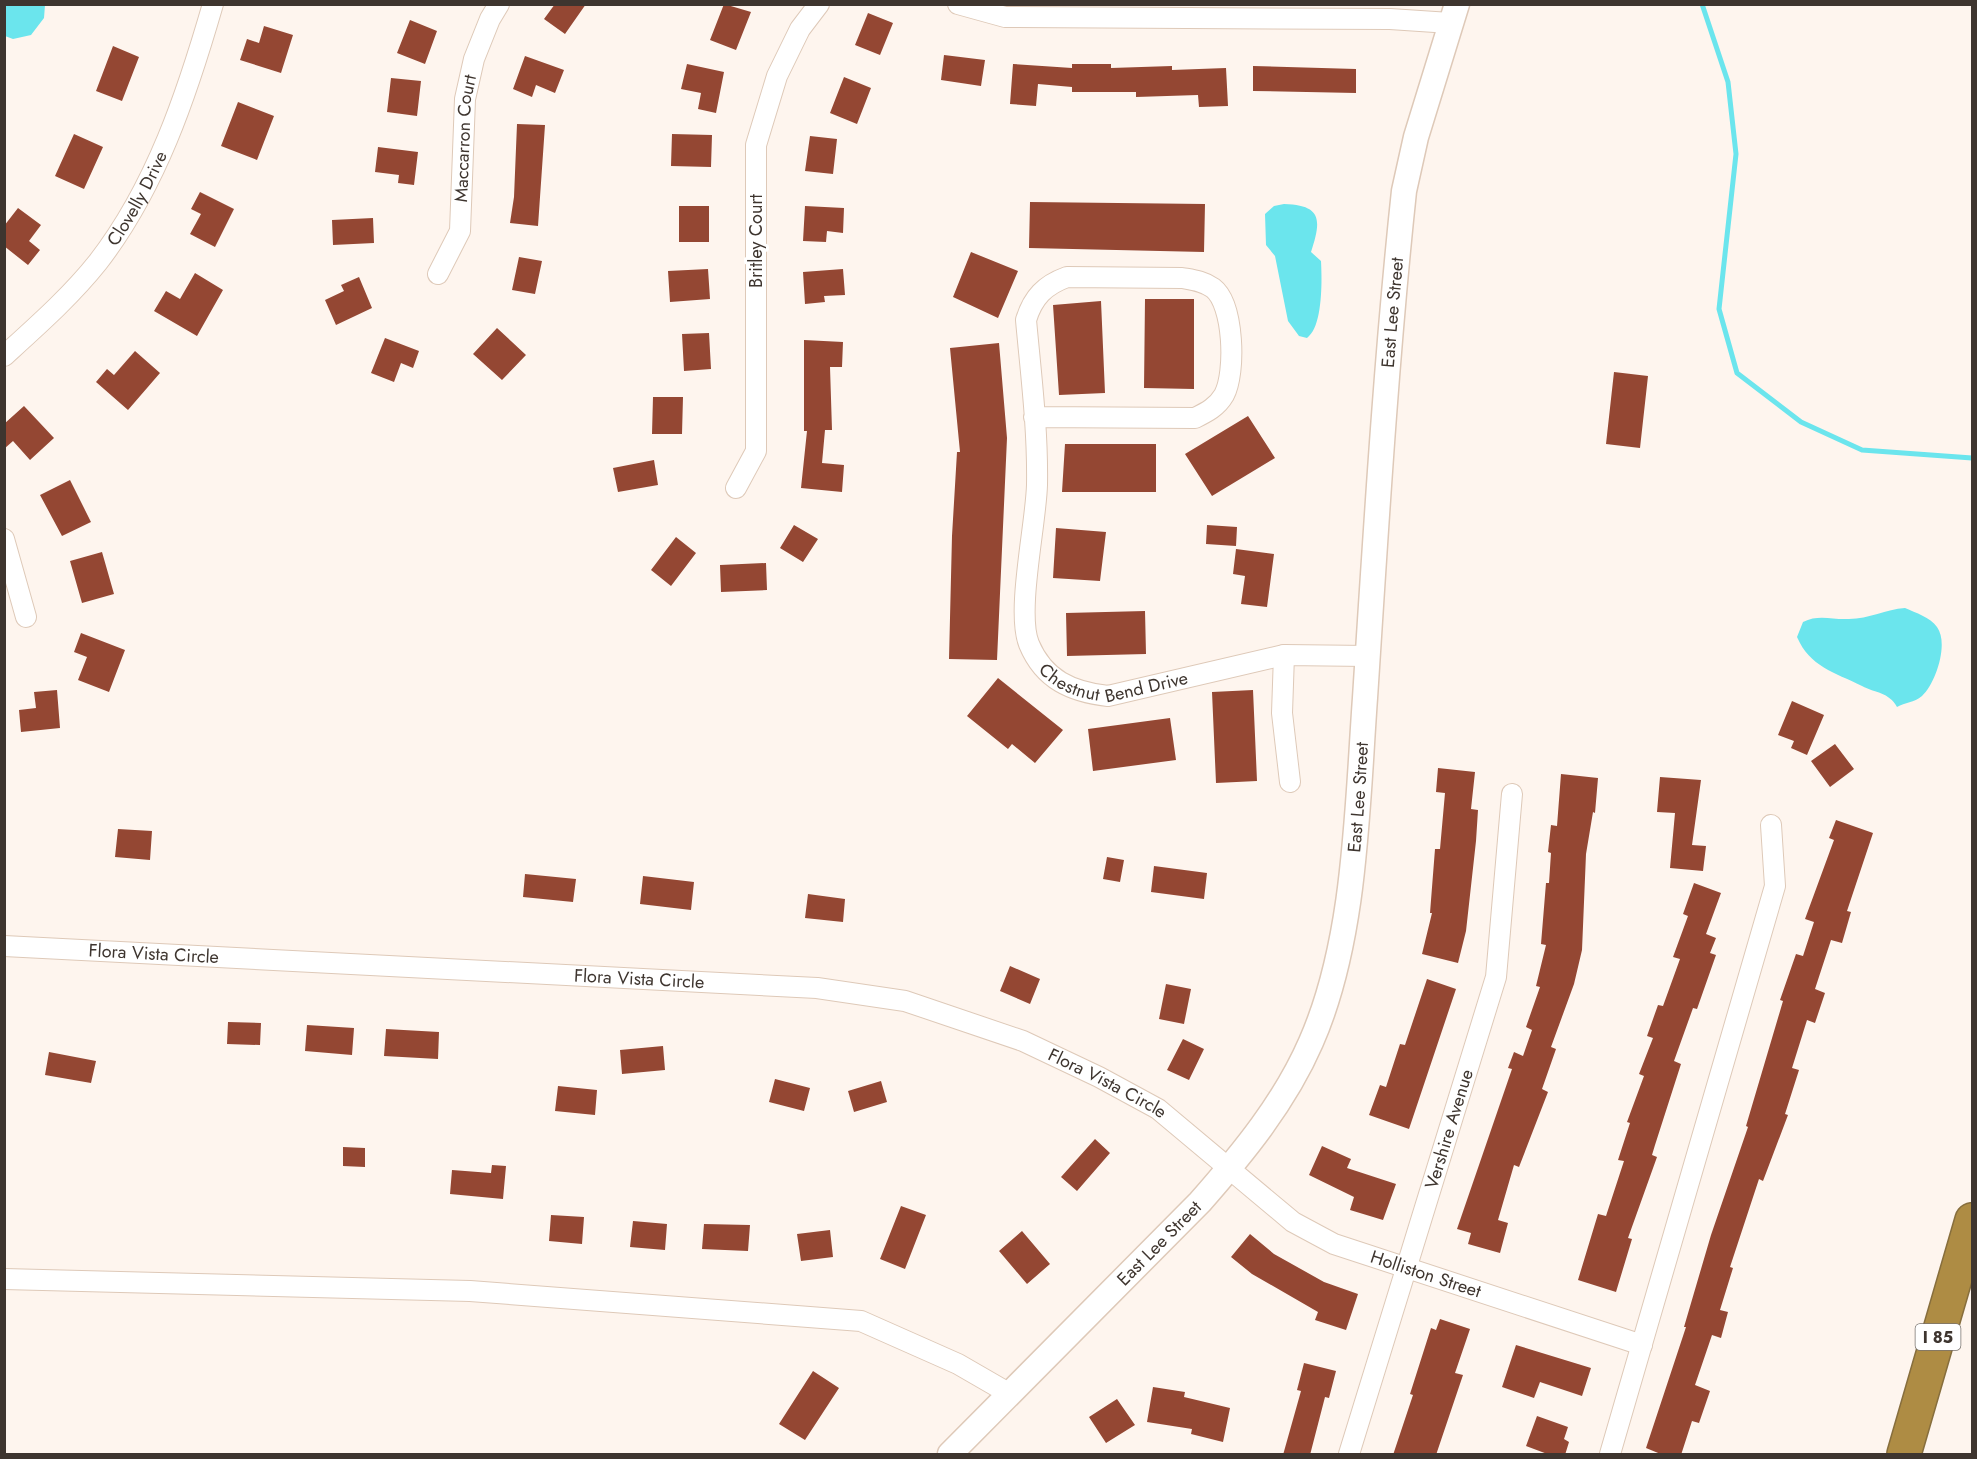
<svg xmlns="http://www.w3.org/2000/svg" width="1977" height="1459" viewBox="0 0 1977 1459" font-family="Jost,sans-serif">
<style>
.water{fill:#6be5ed}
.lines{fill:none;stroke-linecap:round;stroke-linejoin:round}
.stream{stroke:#6be5ed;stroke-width:5}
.building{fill:#944733}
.minor-casing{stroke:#dec9b8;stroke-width:22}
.tertiary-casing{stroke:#dec9b8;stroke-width:27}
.motorway-casing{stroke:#876e3d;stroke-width:36}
.minor{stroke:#fff;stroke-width:20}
.tertiary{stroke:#fff;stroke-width:24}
.motorway{stroke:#ae8c44;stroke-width:33}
.labels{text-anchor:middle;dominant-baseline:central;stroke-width:6;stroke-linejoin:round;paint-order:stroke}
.shield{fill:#fff;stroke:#78726d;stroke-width:1.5}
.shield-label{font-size:16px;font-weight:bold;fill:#3e352f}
.street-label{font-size:18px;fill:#3e352f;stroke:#fff}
</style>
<rect width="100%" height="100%" fill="#fef5ee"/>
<path class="water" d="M4,5H45L44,18L31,35L13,39L5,36Z
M1284,204C1323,205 1321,221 1311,252L1321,261C1322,280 1323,327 1307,338L1299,336L1288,321L1275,256L1266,245L1265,214L1274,206Z
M1905,608C1916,613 1930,617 1937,627C1949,643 1936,683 1922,696C1914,703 1905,702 1897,707C1889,692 1875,693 1862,686C1834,672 1810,667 1797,637L1803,622C1819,614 1832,620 1849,619C1869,619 1886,609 1905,608Z"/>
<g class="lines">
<path class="stream" d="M1702,4L1728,82L1736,154L1719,309L1737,373L1801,422L1862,450L1972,458"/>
</g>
<path class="building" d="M555,4H586L565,34L544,19Z
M724,4L751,12L736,50L710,40Z
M868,13L893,23L880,55L855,45Z
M410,20L437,31L425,64L397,53Z
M264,26L293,35L281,73L240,60L247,39L259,43Z
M113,46L139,57L122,101L96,91Z
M944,55L985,60L981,86L941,80Z
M525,56L564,70L555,93L536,85L532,97L513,89Z
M687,64L724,72L716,113L698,109L701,93L681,89Z
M1013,64L1072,68V64H1111V68L1172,66V70L1226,68L1228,106L1199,107L1198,95L1136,97V92H1072V87L1038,84L1036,106L1010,104Z
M1253,66L1356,69V93L1253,91Z
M844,77L871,88L857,124L830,113Z
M391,78L421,81L417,116L387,112Z
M238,102L274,116L257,160L221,146Z
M517,124L545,125L538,226L510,223L514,197Z
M74,134L103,147L84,189L55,176Z
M672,134L712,135L711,167L671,166Z
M810,136L837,139L833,174L805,171Z
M378,147L418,152L414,185L398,183L399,175L375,172Z
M200,192L234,209L215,247L190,234L201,214L191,209Z
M1030,202L1205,204L1204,252L1029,248Z
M679,206H709V242H679Z
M805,206L844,208L843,233L827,231L826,242L803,241Z
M18,208L41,225L29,241L40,250L28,265L4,246V226Z
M373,218L374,243L333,245L332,220Z
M971,252L1018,271L998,318L953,297Z
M519,257L542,261L535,294L512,290Z
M708,269L710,299L670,302L668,271Z
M843,269L845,295L824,296L825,302L805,304L803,272Z
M195,273L223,290L197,336L154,311L166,291L180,299Z
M359,277L372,308L336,325L325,300L344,291L341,285Z
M1145,299H1194V389L1144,388Z
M1101,301L1105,393L1059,395L1053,305Z
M497,328L526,355L502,380L473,354Z
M709,333L711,369L684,371L682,334Z
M385,338L419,351L413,368L401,363L394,382L371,373Z
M804,340L843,342L842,367H830L832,430H825L822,463L844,465L842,492L801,488L807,431H804Z
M999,343L1007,438L997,660L949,659L952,536L957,452H960L950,348Z
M135,351L160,373L128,410L96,382L107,369L114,375Z
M1614,372L1648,376L1640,448L1606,444Z
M653,397H683L682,434H652Z
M24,406L54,438L30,460L13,441L4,449V424Z
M1248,416L1275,458L1212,496L1185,454Z
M1065,444H1156V492H1062Z
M654,460L658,485L618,492L613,468Z
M70,480L91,522L62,536L40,495Z
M794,525L818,539L803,562L780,548Z
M1207,525L1237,527L1236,546L1206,544Z
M1056,528L1106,532L1100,581L1053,578Z
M676,537L696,553L671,586L651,570Z
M1236,549L1274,554L1267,607L1241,604L1245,576L1233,574Z
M102,552L114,594L82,603L70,561Z
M766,563L767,590L721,592L720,565Z
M1145,611L1146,654L1067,656L1066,613Z
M81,633L125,650L109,692L78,680L87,657L74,652Z
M998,678L1063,730L1035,763L1012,744L1008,749L967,716Z
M57,690L60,728L21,732L19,710L36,708L34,692Z
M1253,690L1257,781L1216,783L1212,692Z
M1792,701L1824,715L1807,755L1791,748L1794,741L1778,735Z
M1170,718L1176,760L1093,771L1088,729Z
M1835,744L1854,769L1830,787L1811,761Z
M1438,768L1475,772L1471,809L1478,810L1476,841L1466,931L1458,963L1422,954L1432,913H1430L1435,849H1440L1445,793L1436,792Z
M1561,774L1598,778L1595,813L1593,812L1586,854L1582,950L1574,984L1551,1047L1556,1049L1542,1089L1548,1092L1519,1167L1514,1165L1498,1220L1508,1223L1500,1253L1468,1244L1471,1233L1457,1229L1512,1069L1508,1068L1514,1052L1523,1056L1532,1030L1526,1027L1540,987L1536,986L1546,945L1541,944L1546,883H1549L1551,853L1548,852L1551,825L1557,826Z
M1660,777L1701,780L1692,845L1706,846L1703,871L1670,868L1675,813L1657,812Z
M1836,820L1873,833L1847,911L1851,912L1842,943L1831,940L1815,989L1825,993L1815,1023L1807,1020L1792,1068L1799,1070L1785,1114L1788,1115L1763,1181L1759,1179L1730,1267L1733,1268L1720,1310L1728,1312L1721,1338L1712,1335L1695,1385L1710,1391L1699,1423L1692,1421L1681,1455H1663L1646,1448L1686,1327H1684L1711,1235L1748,1127L1746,1126L1783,1001L1780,1000L1796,954L1803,956L1814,922L1805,919L1834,840L1829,838Z
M118,829L152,831L150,860L115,857Z
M1107,857L1124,860L1120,882L1103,879Z
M1154,866L1207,873L1204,899L1151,892Z
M525,874L576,879L573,902L523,897Z
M643,876L694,882L691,910L640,904Z
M1694,883L1721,893L1706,934L1716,938L1710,953L1716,955L1697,1009L1693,1008L1674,1061L1681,1064L1655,1145L1652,1155L1657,1157L1628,1238L1632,1239L1616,1292L1578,1280L1598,1214L1606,1216L1624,1161L1618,1160L1630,1123L1627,1122L1644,1076L1639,1074L1653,1038L1647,1036L1658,1005L1663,1006L1680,959L1673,957L1688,916L1683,914Z
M808,894L845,899L843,922L805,918Z
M1010,966L1040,979L1030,1004L1000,991Z
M1427,979L1456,989L1409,1129L1369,1115L1380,1085L1386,1087L1400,1044L1405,1045Z
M1166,984L1191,989L1184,1024L1159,1019Z
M228,1022L261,1023L260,1045L227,1044Z
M307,1025L354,1028L352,1055L305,1051Z
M386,1029L439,1032L438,1059L384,1056Z
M1183,1039L1204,1049L1189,1080L1167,1070Z
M663,1046L665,1070L622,1074L620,1050Z
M49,1052L96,1061L91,1083L45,1075Z
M775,1079L810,1088L804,1111L769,1102Z
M881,1081L887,1102L854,1112L848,1091Z
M558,1086L597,1090L595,1115L555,1111Z
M1095,1139L1110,1153L1077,1191L1061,1177Z
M1322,1146L1351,1159L1347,1168L1396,1184L1383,1220L1350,1210L1354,1197L1309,1175Z
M343,1147L365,1148V1167L343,1166Z
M492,1165L506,1166L503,1199L450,1194L452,1170L491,1173Z
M901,1206L926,1215L905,1269L880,1259Z
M551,1215L584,1217L582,1244L549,1241Z
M633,1221L667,1224L665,1250L630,1247Z
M704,1224L750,1225L748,1251L702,1249Z
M830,1230L833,1257L801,1261L797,1234Z
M1022,1231L1050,1264L1027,1284L999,1251Z
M1250,1234L1274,1254L1324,1282L1358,1294L1346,1330L1315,1320L1318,1312L1252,1274L1231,1257Z
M1440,1319L1470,1329L1455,1373L1463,1375L1436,1455H1393L1413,1395L1410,1394L1431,1328L1436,1330Z
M1516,1345L1591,1368L1582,1396L1540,1382L1534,1398L1502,1387Z
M1304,1363L1336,1371L1329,1398L1325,1397L1310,1455H1283L1301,1391L1297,1390Z
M813,1371L839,1388L805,1440L779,1424Z
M1153,1387L1185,1392L1184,1397L1230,1408L1223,1442L1191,1434L1192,1429L1147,1422Z
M1117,1399L1135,1425L1106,1443L1089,1417Z
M1537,1416L1568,1427L1564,1439L1569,1442L1565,1455H1550L1526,1446Z"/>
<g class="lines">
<defs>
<g id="minor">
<path d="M958,4L1005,17L1390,19L1450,23"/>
<path id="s1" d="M438,274L460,231L465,99L474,59L490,19L499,4"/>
<path id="s2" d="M4,356C37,326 71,296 98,262C156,187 187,94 213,4"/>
<path id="s3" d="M1034,417L1195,418C1207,412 1217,407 1224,395C1236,373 1234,304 1213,288C1203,281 1193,280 1182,278L1067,277C1045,285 1033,297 1026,320C1031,375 1038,430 1037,485C1036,524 1016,612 1029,644C1044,680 1072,692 1108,696L1284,655L1368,656"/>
<path d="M736,488L756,451V145L777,76L800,29L819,4"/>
<path d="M4,539L26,617"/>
<path d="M1284,655L1282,713L1290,782"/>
<path id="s4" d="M4,946L817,988L905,1001L1023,1041L1099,1077L1158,1109L1293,1222L1334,1244L1642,1345"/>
<path d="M4,1279L470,1291L861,1321L958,1364L1010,1394"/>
<path id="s5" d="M1349,1454L1496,977L1512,794"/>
<path d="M1610,1454L1775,886L1771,825"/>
</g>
<g id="tertiary">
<path id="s6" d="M950,1454L1200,1202C1243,1153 1285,1102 1311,1042C1356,940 1357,808 1365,698C1376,529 1386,360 1404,191L1416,137L1457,4"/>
</g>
<path id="motorway" d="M1904,1454L1972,1220"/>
</defs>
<use href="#minor" class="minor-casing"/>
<use href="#tertiary" class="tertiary-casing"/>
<use href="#motorway" class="motorway-casing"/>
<use href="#minor" class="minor"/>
<use href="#tertiary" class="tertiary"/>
<use href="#motorway" class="motorway"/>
</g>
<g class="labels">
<rect class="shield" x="1915.5" y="1324" width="45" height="26" rx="4.5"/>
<g class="shield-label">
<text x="1938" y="1337">I 85</text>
</g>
<g class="street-label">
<text stroke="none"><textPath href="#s1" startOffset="141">Maccarron Court</textPath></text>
<text stroke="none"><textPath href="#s2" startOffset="208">Clovelly Drive</textPath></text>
<text transform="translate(756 241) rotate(-90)">Britley Court</text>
<text stroke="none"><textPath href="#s6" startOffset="1287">East Lee Street</textPath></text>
<text stroke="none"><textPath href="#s3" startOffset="950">Chestnut Bend Drive</textPath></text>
<text stroke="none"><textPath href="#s6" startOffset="801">East Lee Street</textPath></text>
<text stroke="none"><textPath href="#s4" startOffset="150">Flora Vista Circle</textPath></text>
<text stroke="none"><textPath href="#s4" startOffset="636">Flora Vista Circle</textPath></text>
<text stroke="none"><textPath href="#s4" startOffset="1122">Flora Vista Circle</textPath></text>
<text stroke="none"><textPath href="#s5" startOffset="340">Vershire Avenue</textPath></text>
<text stroke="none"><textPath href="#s6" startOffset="297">East Lee Street</textPath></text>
<text stroke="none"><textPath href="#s4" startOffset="1498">Holliston Street</textPath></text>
</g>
</g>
<rect width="1977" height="1459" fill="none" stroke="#3e352f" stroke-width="12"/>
</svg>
